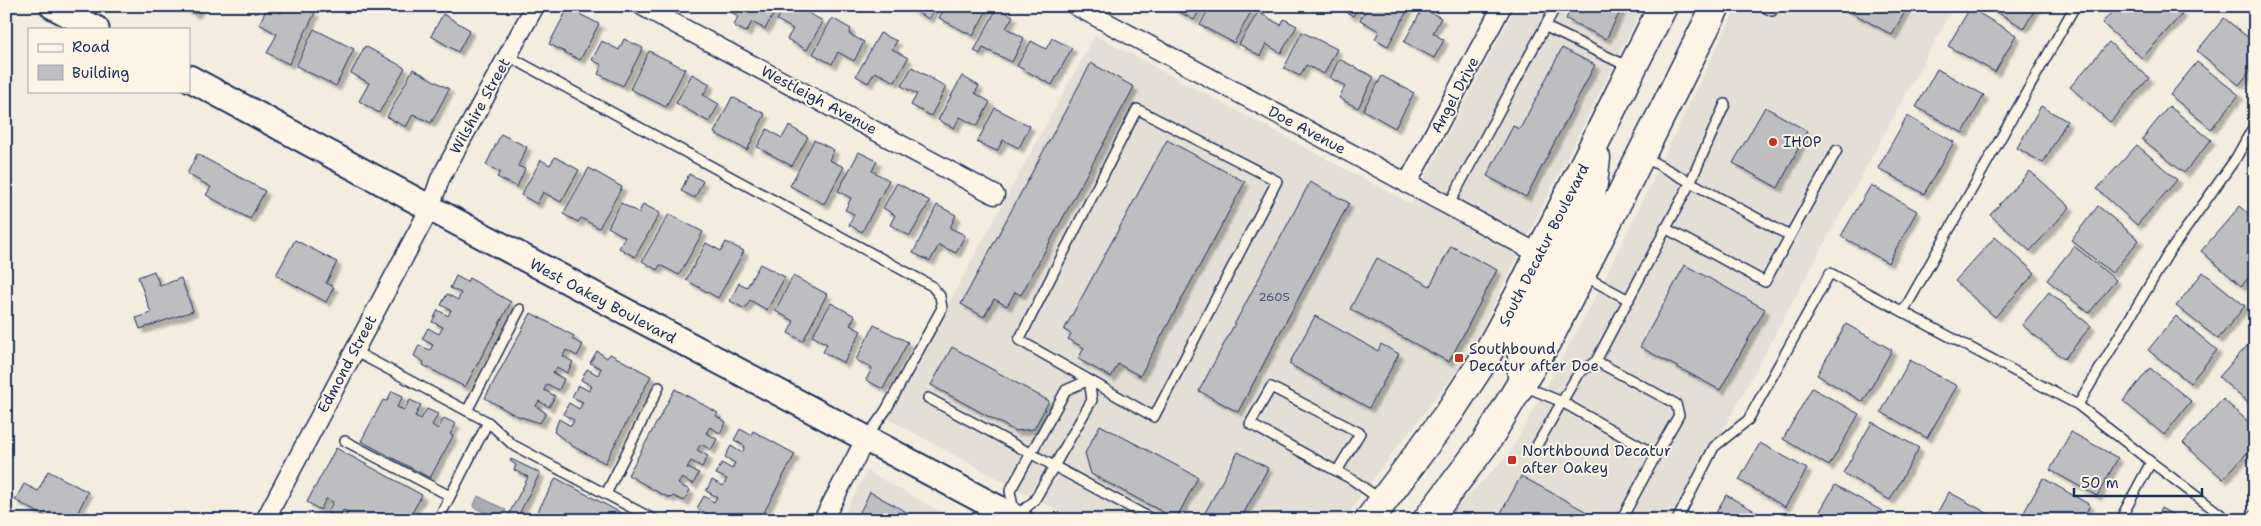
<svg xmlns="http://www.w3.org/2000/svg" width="2261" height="526" viewBox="0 0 2261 526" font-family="'Shantell Sans',sans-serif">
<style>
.built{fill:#e3dfd6}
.water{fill:#a9acb3;stroke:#707a91}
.building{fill:#bebec0;stroke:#1b2f5e;filter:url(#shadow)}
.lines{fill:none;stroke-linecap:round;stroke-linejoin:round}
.lane-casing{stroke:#1b2f5e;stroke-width:12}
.street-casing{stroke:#1b2f5e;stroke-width:21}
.secondary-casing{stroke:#1b2f5e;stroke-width:29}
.primary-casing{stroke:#1b2f5e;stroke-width:31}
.lane{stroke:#fcf5e5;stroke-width:9}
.street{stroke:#fcf5e5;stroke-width:18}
.secondary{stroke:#fcf5e5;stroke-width:25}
.primary{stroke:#fcf5e5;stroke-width:28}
.poi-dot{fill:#c8321e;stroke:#fcf5e5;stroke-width:2}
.labels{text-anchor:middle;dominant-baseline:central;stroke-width:4;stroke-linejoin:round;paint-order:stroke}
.number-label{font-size:12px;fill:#445376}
.street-label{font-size:15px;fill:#1b2f5e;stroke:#fcf5e5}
.poi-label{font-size:15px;fill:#1b2f5e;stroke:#fcf5e5;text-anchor:start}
</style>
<defs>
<filter id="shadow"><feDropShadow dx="4.5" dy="4.5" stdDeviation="1" flood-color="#0004"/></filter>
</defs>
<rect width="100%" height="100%" fill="#f3ede0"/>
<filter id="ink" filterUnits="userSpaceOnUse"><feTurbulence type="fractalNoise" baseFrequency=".02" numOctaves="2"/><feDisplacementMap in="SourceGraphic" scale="10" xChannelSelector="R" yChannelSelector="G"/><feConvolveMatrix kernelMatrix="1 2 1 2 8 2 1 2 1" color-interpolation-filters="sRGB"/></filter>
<g filter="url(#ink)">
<path class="built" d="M1516,6H1643L1466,359L1365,489L1345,520H1075L886,418L1095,35L1411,204Z
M1737,6H1954L1674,520H1444L1509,454L1594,300Z
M867,471L956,520H841Z"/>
<path class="water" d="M478,496L506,510L501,520L473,507Z"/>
<path class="building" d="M181,6H200L195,14Z
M268,6L281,13L285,6H302L315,13L289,64L267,53L277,34L259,24Z
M734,6H770L776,10L765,29L752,22L746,32L734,26L738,16L731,12Z
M785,6H799V8L823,21L807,50L787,39L793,29L777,20Z
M905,6H936L929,19Z
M946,6H989L973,36L939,18Z
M1169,6H1202L1194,20Z
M1210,6H1245L1252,10L1234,43L1200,25Z
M1343,6H1359L1353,16L1346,12L1348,9Z
M1368,6H1410L1388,46L1375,39L1379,31L1360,20Z
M1572,6H1623L1606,39L1566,19Z
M1840,6H1908L1892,35Z
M1987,6H2037L2024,28Z
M2117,6H2173L2182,14L2142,58L2102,23Z
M568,8L599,24L580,60L549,44Z
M997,8L1013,16L1006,28L1024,38L1012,62L983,48L980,54L974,51Z
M1423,8L1441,18L1433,33L1444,40L1434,58L1404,42Z
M1970,8L2016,35L1995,72L1948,46Z
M1258,12L1281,25L1284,19L1297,26L1281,53L1266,44L1260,56L1239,44Z
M443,14L470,30L458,52L431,36Z
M832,18L851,29L849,34L864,42L854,61L838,52L832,64L813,54Z
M2224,18L2255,43V65L2239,85L2197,51Z
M314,29L354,49L336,86L296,66Z
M1302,32L1337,49L1324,74L1306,65L1300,76L1284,68Z
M880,33L897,41L892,49L908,58L895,82L875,72L868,83L856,76Z
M1052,38L1072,48L1052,85L1017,66L1031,41L1046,49Z
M624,39L643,48L623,86L598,74L602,65L592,60L602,41L619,50Z
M2109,42L2149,78L2110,122L2070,87Z
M365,46L405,68L379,113L359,101L369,83L351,73Z
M1562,48L1595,65L1526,197L1487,176L1513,126L1520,129Z
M649,51L685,69L666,107L630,89Z
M1339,59L1374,77L1358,108L1339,98L1345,86L1330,78Z
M2197,62L2239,95L2211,129L2170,95Z
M1091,63L1134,87L1021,295L1015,292L1007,306L994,299L984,317L961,304Z
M912,67L946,87L931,116L911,105L917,94L901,86Z
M413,69L449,89L431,123L413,114L406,127L387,117Z
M1937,69L1984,95L1963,133L1916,107Z
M692,74L710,84L703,95L719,104L709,122L676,103Z
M962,76L979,86L975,93L990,102L977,126L960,117L954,128L938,120Z
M1382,76L1414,93L1395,128L1363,110Z
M732,97L765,114L747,150L714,133Z
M2041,106L2067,121L2043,163L2017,148Z
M2169,106L2211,140L2184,173L2142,139Z
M1765,107L1807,131L1778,188L1733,163Z
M995,108L1030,126L1019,148L1003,140L997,151L977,142Z
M1907,116L1954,142L1924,194L1878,168Z
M789,126L808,137L792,166L757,147L767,129L782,138Z
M501,134L527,147L518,166L525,169L517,187L497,177L500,172L486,165Z
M814,140L834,150L829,160L844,167L824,204L790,186Z
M1167,140L1245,182L1140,376L1118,364L1111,377L1078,359L1084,348L1068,339L1071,334L1064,330Z
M2137,145L2177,180L2137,225L2097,189Z
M859,152L877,161L872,171L889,180L862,232L849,225L854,214L845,210L851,198L838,191Z
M197,154L265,191L250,219L206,195L211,187L187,174Z
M555,157L579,170L561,202L543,192L537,204L521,195L541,160L550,165Z
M589,168L622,187L599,228L581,218L578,222L563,214Z
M2030,171L2070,207L2030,251L1990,215Z
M689,174L703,181L695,198L681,191Z
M1310,182L1349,203L1238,412L1199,391Z
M897,183L930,201L910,236L890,225L895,215L883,208Z
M1871,185L1917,211L1888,263L1841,236Z
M621,203L639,213L643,204L660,213L635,257L619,248L625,237L608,227Z
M937,205L956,215L950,228L965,235L956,253L939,245L930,261L913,253Z
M2098,206L2139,240L2112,273L2071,240Z
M2240,206L2255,219V271L2241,286L2201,251Z
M669,214L703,232L679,275L660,265L657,270L642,261Z
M1995,237L2035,273L1995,317L1955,281Z
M295,240L337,262L326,283L334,287L326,302L276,275Z
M726,242L744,251L718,298L686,280L706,243L721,251Z
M1451,246L1497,270L1449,362L1350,309L1377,258L1430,286Z
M2074,246L2116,280L2089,313L2047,280Z
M760,264L785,277L767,310L750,300L745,309L730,301L739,283L747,287Z
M1685,265L1765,309L1720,390L1640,347Z
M154,271L160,286L181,278L193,311L140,329L136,318L151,313L138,277Z
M2203,272L2245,306L2218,339L2176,306Z
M456,276L467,282L469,278L511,302L465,387L423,365L424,362L414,356L419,345L430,350L433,345L422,339L428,328L439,334L443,327L432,322L438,310L448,316L451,310L441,305L447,294L458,300L461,293L450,288Z
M793,276L827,294L803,341L788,333L794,321L775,311Z
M2049,292L2091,326L2064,359L2022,325Z
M831,303L855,316L850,325L861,331L844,363L823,352L827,344L812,336Z
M531,313L574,336L572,339L583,345L577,356L566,350L563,356L573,362L567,373L557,367L553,373L564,379L559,390L547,384L544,390L555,396L549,407L539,401L536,406L546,413L540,423L515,415L485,398Z
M1315,316L1378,351L1381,344L1399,354L1369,408L1289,364Z
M2176,316L2217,350L2190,383L2148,350Z
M1846,324L1892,350L1863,402L1817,375Z
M874,325L908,342L883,389L866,380L872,368L856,360Z
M2255,337V409L2219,377Z
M952,347L1049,401L1034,429L1015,431L931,385Z
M597,351L607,358L610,354L651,376L605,463L574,447L554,432L559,419L571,426L574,420L563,414L569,403L579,409L583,402L572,397L578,385L589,391L592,386L581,380L587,369L598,375L601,368L590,363Z
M1910,360L1957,386L1927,438L1881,412Z
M2150,368L2191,401L2164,435L2123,401Z
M1812,388L1859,414L1829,466L1783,439Z
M675,389L718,413L716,416L726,422L720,433L710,427L706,433L717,439L711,450L701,444L697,450L708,456L702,467L691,461L687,468L699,473L693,484L682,478L678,484L690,490L684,501L673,496L671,498L663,495L628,475Z
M392,391L403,396L397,407L404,410L410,400L421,405L415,416L421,419L427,409L438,414L432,425L438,429L444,418L456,424L450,434L453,436L430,478L361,441L383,400L387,401Z
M2223,399L2255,428V444L2223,479L2183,443Z
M1872,422L1919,448L1890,500L1843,473Z
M1100,425L1198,477L1176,519L1091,474L1085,453Z
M740,429L751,435L753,431L795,454L760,520H711L706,517L708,514L697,508L704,496L714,502L717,497L706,491L712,480L723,486L727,479L716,474L722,463L732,469L735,463L725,457L731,446L742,453L745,446L734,440Z
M2071,432L2118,458L2097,496L2050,470Z
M1760,443L1807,469L1785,507L1739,480Z
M336,448L422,495L408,520H364L361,518L360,520H344L348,512L343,510L338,519L327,513L333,502L326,499L320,510L307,502Z
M1238,452L1268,468L1240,520H1201Z
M511,459L540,473L516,520L507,518L528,477L514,470L516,465L510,461Z
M48,471L88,492L74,520H52L15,500L24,484L38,491Z
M1521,476L1585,511L1580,520H1497Z
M556,478L634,520H533Z
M2043,478L2090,505L2082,520H2029L2022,516Z
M1835,485L1882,511L1877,520H1815Z
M870,492L921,520H856Z
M1949,492L1996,518L1995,520H1933Z
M1726,495L1771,520H1712Z
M2161,508L2183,520H2155Z"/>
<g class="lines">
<defs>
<path id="lane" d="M1762,6L1772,11
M1546,27L1629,67
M508,56L932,286L940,296L942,308L886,410L867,437
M1137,109L1277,181L1154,417L1019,340Z
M1644,157L1790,236L1837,150
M1448,206L1556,6
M1665,228L1765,282L1790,236
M1584,276L1629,300
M1903,312L2075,6
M354,351L488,422L438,520
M1596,361L1676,404L1679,415L1656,455
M1089,380L1092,400L1034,501L1015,517L1010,491L1066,390Z
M1524,386L1562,402L1656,455L1621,520
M928,398L1154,520
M2078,405L2168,254L2236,158L2255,124
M467,411L520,309
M488,422L513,445L655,520
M345,441L450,496
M1537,445L1578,374L1596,361L1690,183L1725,104
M2151,462L2228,520
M1337,471L1360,433L1271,387L1250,424L1353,480L1381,500
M606,494L659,387
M1677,520L1714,447L1748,420L1830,273L2078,405L2151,462L2120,520
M2251,520L2255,514"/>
<path id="street" d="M642,6L995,195
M1076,6L1539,254
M1407,184L1502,6
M265,520L430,208L440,179L535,6
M823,520L865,440"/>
<path id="secondary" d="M53,6L96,29
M189,78L430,208L1020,520"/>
<path id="primary" d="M1582,275C1577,271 1570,267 1568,261C1563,243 1585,214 1590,198C1594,186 1594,171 1596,158
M1522,384V339L1551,282L1553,271L1550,263L1539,254
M1369,520L1449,413L1485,358L1518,297L1663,6
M1427,520L1486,442L1550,336L1716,6"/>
</defs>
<use href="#lane" class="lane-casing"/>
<use href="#street" class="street-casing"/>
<use href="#secondary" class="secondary-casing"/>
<use href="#primary" class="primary-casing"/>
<use href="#lane" class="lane"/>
<use href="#street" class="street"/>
<use href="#secondary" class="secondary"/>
<use href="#primary" class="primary"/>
</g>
</g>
<g class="poi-dot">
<circle cx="1773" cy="142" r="5"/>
<rect x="1454" y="353" width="10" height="10" rx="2.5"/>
<rect x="1507" y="455" width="10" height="10" rx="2.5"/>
</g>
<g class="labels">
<g class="number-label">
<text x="1274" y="297">2605</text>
</g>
<g class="street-label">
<text transform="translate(1455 95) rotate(-62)">Angel Drive</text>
<text transform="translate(819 100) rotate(28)">Westleigh Avenue</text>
<text transform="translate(480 106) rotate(-61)">Wilshire Street</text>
<text transform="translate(1307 130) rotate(28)">Doe Avenue</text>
<text transform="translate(1544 245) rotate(-63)">South Decatur Boulevard</text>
<text transform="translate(603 301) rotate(28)">West Oakey Boulevard</text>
<text transform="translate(347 364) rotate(-62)">Edmond Street</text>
</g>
<g class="poi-label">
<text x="1783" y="142">IHOP</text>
<text x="1469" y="349">Southbound<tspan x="1469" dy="17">Decatur after Doe</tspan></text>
<text x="1522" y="451">Northbound Decatur<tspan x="1522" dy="17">after Oakey</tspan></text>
</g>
</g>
<rect width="2261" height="526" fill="none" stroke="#fcf5e5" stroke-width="25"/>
<rect x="12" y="12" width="2236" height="501" fill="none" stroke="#1b2f5e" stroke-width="2" filter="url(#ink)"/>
<rect x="28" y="28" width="162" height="65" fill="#fcf5e5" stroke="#a2a6af"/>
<rect x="38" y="44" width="25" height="8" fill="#fcf5e5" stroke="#a2a6af"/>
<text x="72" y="52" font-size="15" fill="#1b2f5e">Road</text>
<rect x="38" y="65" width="25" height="15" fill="#bebec0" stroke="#a2a6af"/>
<text x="72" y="78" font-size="15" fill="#1b2f5e">Building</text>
<path d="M2074 488v8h128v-8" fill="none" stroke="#1b2f5e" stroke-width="2.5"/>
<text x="2081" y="488" font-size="15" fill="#1b2f5e" stroke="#fcf5e5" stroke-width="4" paint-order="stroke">50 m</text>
</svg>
